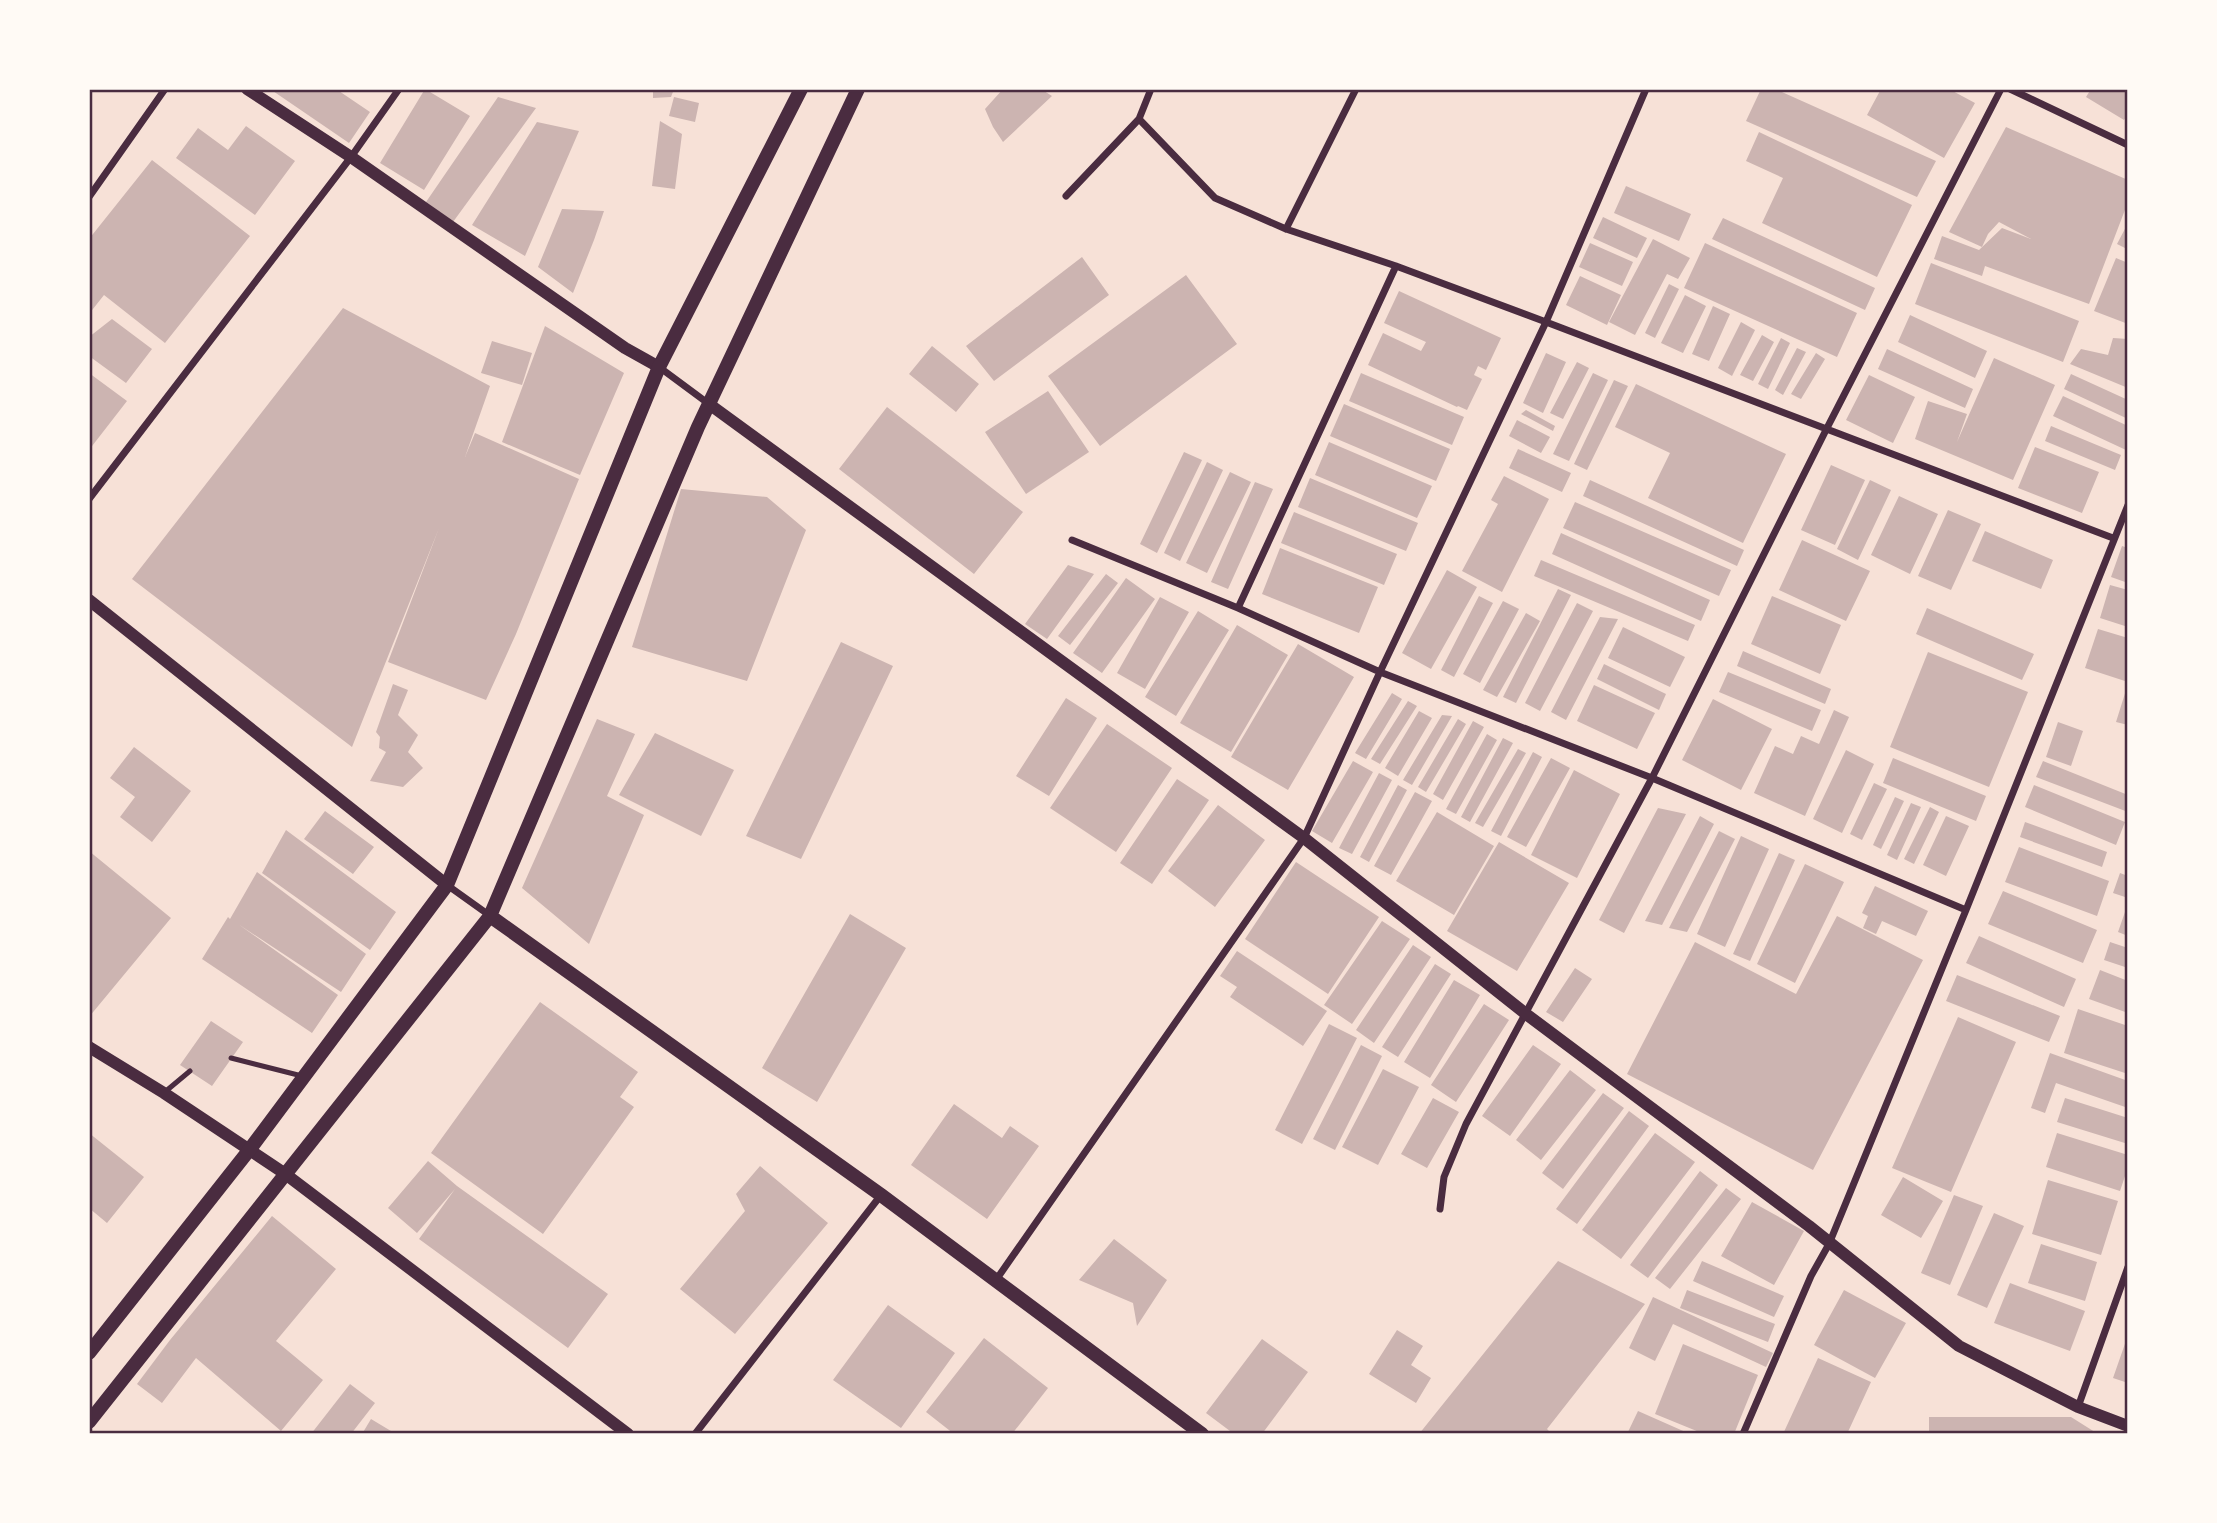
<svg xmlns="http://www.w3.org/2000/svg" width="2217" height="1523" viewBox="0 0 2217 1523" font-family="Commissioner,sans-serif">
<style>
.building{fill:#ccb4b1}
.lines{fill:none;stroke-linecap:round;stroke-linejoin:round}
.service{stroke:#4a2c40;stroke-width:5}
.minor{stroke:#4a2c40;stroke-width:7}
.tertiary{stroke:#4a2c40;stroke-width:12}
.secondary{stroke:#4a2c40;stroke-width:14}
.neatline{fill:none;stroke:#4a2c40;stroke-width:2.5}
</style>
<rect width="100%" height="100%" fill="#f7e1d7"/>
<path class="building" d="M270,89H336L370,112L349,143Z
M425,89L470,116L424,190L380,163Z
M653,89H674L671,97L653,98Z
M1003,89H1041L1052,96L1003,142L993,127L985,109Z
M1761,89H1775L1936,161L1917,197L1746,121Z
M1881,89H1949L1975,103L1944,158L1867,115Z
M2091,89H2128V114L2124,120L2086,97Z
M498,97L536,108L453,222L426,202Z
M674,97L699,103L695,122L669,116Z
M660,121L682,134L675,189L652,186Z
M537,122L579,131L525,256L472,225Z
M246,126L295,161L255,215L176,158L198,128L228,150Z
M2006,127L2128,180V202L2089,304L1985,266L1982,276L1934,259L1942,236L1979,250L2002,228L2031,239L1999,222L1988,234L1982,247L1949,232Z
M1759,132L1912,205L1877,277L1762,223L1783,178L1746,161Z
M152,160L250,236L165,343L104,295L89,314V239Z
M1626,186L1691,214L1679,241L1614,213Z
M562,209L604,211L594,240L573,293L538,267Z
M1603,217L1647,238L1637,258L1593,238Z
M1723,218L1875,288L1865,310L1712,239Z
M2128,223V247L2127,249L2117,244Z
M1653,239L1690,258L1678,279L1667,274L1635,335L1609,322Z
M1590,243L1633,262L1622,286L1579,267Z
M1705,243L1857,313L1837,357L1684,288Z
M1082,257L1109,295L994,381L966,346Z
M2116,258L2128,263V324L2094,311Z
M1931,263L2079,321L2063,362L1915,304Z
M1186,275L1237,344L1100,446L1048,376Z
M1580,276L1621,295L1607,325L1566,305Z
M1669,284L1679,289L1655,338L1645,333Z
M1399,291L1501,338L1486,370L1478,366L1474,375L1482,379L1467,410L1458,406L1457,407L1368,365L1383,333L1421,351L1426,342L1384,323Z
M1685,295L1706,306L1683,353L1661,343Z
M1713,306L1730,314L1709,361L1692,354Z
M343,308L490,386L465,457L475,433L579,479L516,634L486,700L388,662L439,528L352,747L132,579Z
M1910,315L1987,351L1975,378L1898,342Z
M112,319L152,349L126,383L89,356V337Z
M1741,322L1755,330L1732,376L1718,368Z
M545,326L624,373L580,475L502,442Z
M1762,335L1774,342L1753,381L1740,375Z
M1781,338L1790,343L1768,389L1758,384Z
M2113,338L2128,339V388L2070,364L2081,349L2108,355Z
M492,341L532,353L522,385L481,373Z
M932,346L979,384L956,412L909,374Z
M1797,348L1806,352L1783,395L1775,390Z
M1887,349L1973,389L1965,408L1878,369Z
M1546,353L1566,362L1543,413L1523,403Z
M1816,353L1825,359L1801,399L1791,394Z
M1994,358L2055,385L2013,480L1915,439L1928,401L1967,414L1957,442Z
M1577,362L1589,368L1563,419L1550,413Z
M89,373L127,401L89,450Z
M1361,373L1464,417L1452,445L1349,401Z
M1593,373L1608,380L1569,461L1553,454Z
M2071,374L2128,400V419L2064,389Z
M1869,375L1915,397L1893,443L1846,420Z
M1614,380L1628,386L1587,470L1574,464Z
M1636,384L1786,454L1743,543L1648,498L1670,453L1615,427Z
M1048,391L1089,452L1026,494L985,432Z
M2063,396L2128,426L2126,450L2053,416Z
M1344,404L1450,449L1436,481L1330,436Z
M887,407L1023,512L974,574L839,469Z
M1526,410L1555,426L1553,431L1521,414Z
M1517,420L1550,437L1541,453L1509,436Z
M2051,426L2121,455L2115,470L2045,441Z
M1329,442L1432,486L1417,518L1315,475Z
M2035,447L2099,472L2082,513L2018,488Z
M1518,449L1571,473L1562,492L1509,468Z
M1184,452L1202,460L1157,553L1140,544Z
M1207,462L1223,470L1180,561L1164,553Z
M1831,465L1865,480L1835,545L1801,530Z
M1230,472L1251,482L1207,573L1186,563Z
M1504,476L1549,499L1502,592L1462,571L1498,504L1491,500Z
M1310,478L1418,523L1406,551L1298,507Z
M1590,480L1744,550L1737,566L1583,496Z
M1870,480L1891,490L1858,560L1837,549Z
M1255,482L1273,489L1228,589L1211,582Z
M681,489L767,497L806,530L747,681L632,647Z
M1899,496L1938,514L1910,574L1871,555Z
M1575,502L1731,570L1719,596L1563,528Z
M1948,510L1981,524L1951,590L1918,576Z
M1294,512L1397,554L1384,585L1281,543Z
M1985,531L2053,560L2041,589L1972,561Z
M1561,533L1710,600L1701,621L1552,554Z
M1802,540L1870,571L1846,621L1779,590Z
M2122,546L2128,548V583L2111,577Z
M1280,548L1378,587L1359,633L1262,594Z
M1541,560L1695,625L1688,641L1534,576Z
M1068,565L1094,574L1047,639L1025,624Z
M1447,570L1477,587L1431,669L1402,653Z
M1106,574L1118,583L1070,645L1058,636Z
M1126,578L1155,599L1102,673L1073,653Z
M2110,585L2128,590V627L2100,618Z
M1558,589L1571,595L1516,703L1503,697Z
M1479,596L1493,603L1454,677L1441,670Z
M1772,596L1841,625L1820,674L1751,644Z
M1160,597L1189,612L1145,689L1117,673Z
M1503,601L1519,609L1480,683L1463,674Z
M1577,603L1593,611L1540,711L1525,703Z
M1927,608L2034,654L2022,680L1916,634Z
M1198,611L1229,630L1176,716L1145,697Z
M1526,613L1540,621L1497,697L1483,690Z
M1600,617L1618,619L1566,720L1551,712Z
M1237,625L1288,655L1231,752L1180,723Z
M1623,627L1685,657L1670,687L1608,658Z
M2098,629L2128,638V682L2085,668Z
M841,642L893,666L801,859L746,836Z
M1298,644L1354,677L1288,790L1231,757Z
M1743,651L1831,689L1825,704L1737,666Z
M1928,652L2028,692L1989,787L1890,747Z
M1604,664L1666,694L1659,710L1597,679Z
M1728,672L1821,710L1812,731L1719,692Z
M393,684L408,690L398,715L418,735L408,752L423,768L403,787L370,781L386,752L379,748L380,737L376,732Z
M1594,685L1655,713L1637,749L1577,721Z
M2127,687L2128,688V725L2116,722Z
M1392,693L1402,699L1366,759L1355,753Z
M1066,698L1097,718L1049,796L1016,776Z
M1713,699L1772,729L1741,790L1682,760Z
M1408,701L1417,706L1380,764L1371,759Z
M1834,710L1849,717L1805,816L1754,793L1775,746L1793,754L1801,736L1819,744Z
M1419,711L1432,718L1398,776L1385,768Z
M1442,715L1452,716L1412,785L1403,780Z
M597,719L635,734L607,796L644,815L589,944L522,888Z
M1458,719L1466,724L1426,792L1418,787Z
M1473,721L1484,727L1443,800L1433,794Z
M2058,722L2083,731L2071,766L2046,757Z
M1107,724L1172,768L1116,852L1050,808Z
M655,733L734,770L701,836L619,795Z
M1487,734L1497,740L1456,814L1446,809Z
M1503,738L1513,743L1470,822L1461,817Z
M134,747L191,791L152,842L120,817L135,797L110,778Z
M1518,749L1526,753L1483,827L1475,823Z
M1846,750L1874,764L1842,833L1813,819Z
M1533,752L1542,757L1501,836L1491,831Z
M1551,758L1570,768L1526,847L1507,837Z
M1893,758L1986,796L1976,821L1883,783Z
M1353,761L1373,772L1332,843L1312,831Z
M2043,761L2128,795V812L2036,777Z
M1574,770L1620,794L1577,878L1531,855Z
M1379,773L1392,780L1352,854L1339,848Z
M1177,779L1209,800L1152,884L1120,863Z
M1874,783L1887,789L1862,840L1850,834Z
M1398,785L1407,790L1369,862L1360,857Z
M2034,785L2125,822L2116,845L2025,807Z
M1415,792L1432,801L1391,875L1374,866Z
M1895,797L1904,801L1881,849L1873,845Z
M1911,803L1921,807L1897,860L1887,855Z
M1218,805L1265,840L1215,907L1168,871Z
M1930,807L1939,812L1914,864L1904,859Z
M1658,808L1686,814L1624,933L1599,920Z
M325,811L374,847L353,874L304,839Z
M1437,812L1494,846L1454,915L1396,881Z
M1700,816L1714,824L1662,925L1645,921Z
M1946,816L1969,826L1946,876L1923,865Z
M2025,822L2107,852L2102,867L2020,837Z
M286,830L396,912L370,950L262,873Z
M1719,831L1735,839L1687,932L1669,928Z
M1741,836L1769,849L1725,947L1697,934Z
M1499,842L1569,883L1517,971L1447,931Z
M2019,847L2109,881L2097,916L2005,882Z
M89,851L171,918L89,1017Z
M1779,853L1795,860L1750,961L1733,954Z
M1296,862L1379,917L1328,994L1245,939Z
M1805,864L1844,882L1795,983L1757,964Z
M257,872L366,954L341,992L238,924L338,995L312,1033L202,959L228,917L230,919Z
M2120,873L2128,876V898L2113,893Z
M1875,886L1928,911L1916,936L1882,921L1876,934L1863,928L1868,916L1862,913Z
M2003,891L2097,930L2083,963L1988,924Z
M2125,912L2128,913V936L2118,932Z
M850,914L906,948L817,1102L762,1068Z
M1837,916L1923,960L1813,1170L1627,1074L1695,942L1796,994Z
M1382,921L1410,939L1352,1024L1324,1005Z
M1979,936L2076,979L2064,1007L1966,963Z
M2110,942L2128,948V968L2104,960Z
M1413,945L1431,957L1374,1043L1356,1030Z
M1237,951L1327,1011L1303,1046L1230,997L1237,987L1220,976Z
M1435,964L1451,974L1398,1057L1382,1047Z
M1575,968L1592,979L1563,1022L1546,1012Z
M2100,970L2128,981V1013L2089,999Z
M1957,975L2060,1016L2049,1042L1946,1001Z
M1454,980L1480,995L1430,1078L1404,1062Z
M540,1002L638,1072L620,1097L634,1107L543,1234L431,1153Z
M1484,1004L1509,1020L1456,1102L1431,1085Z
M2078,1009L2128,1026V1074L2064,1053Z
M1958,1017L2016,1042L1951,1192L1892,1168Z
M211,1021L243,1042L212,1086L180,1065Z
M1329,1024L1357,1038L1302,1144L1275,1130Z
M1361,1045L1382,1056L1335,1150L1313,1139Z
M1533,1045L1561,1064L1510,1136L1482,1116Z
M2050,1053L2128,1081V1108L2056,1083L2045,1113L2031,1108Z
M1383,1069L1419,1087L1378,1165L1342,1147Z
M1570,1070L1596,1090L1541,1160L1516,1140Z
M1603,1093L1624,1108L1563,1189L1542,1173Z
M1433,1098L1459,1112L1427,1168L1401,1154Z
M2065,1098L2128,1118V1144L2057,1122Z
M954,1104L1002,1138L1010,1126L1039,1146L987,1219L911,1165Z
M1629,1111L1649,1126L1577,1224L1556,1209Z
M89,1133L144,1177L107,1223L89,1208Z
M1655,1133L1695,1162L1621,1259L1582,1230Z
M2057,1133L2128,1155V1167L2120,1191L2046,1167Z
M428,1161L457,1186L608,1294L568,1348L419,1239L455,1189L417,1233L388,1208Z
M760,1166L828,1223L735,1334L680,1289L745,1211L736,1194Z
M1700,1171L1718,1185L1648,1278L1630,1265Z
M1903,1177L1943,1201L1921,1238L1881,1215Z
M2048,1180L2118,1201L2101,1255L2032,1234Z
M1726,1188L1741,1199L1670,1289L1655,1278Z
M1954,1195L1983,1206L1950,1285L1921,1273Z
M1752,1202L1804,1231L1774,1285L1721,1256Z
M1994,1213L2024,1226L1987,1308L1957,1295Z
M272,1216L336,1269L276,1341L323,1380L281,1431L196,1358L162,1403L137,1384L170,1340Z
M1114,1239L1167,1280L1137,1326L1133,1303L1079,1280Z
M2041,1244L2097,1262L2085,1301L2028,1283Z
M1558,1261L1645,1304L1547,1429L1552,1434H1419Z
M1702,1261L1784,1296L1774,1317L1693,1281Z
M2010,1283L2085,1311L2070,1351L1994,1323Z
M1687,1290L1775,1324L1768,1342L1680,1308Z
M1844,1290L1906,1323L1875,1378L1814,1345Z
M1653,1297L1773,1353L1766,1367L1673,1324L1655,1361L1629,1348Z
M888,1305L955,1353L901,1428L833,1380Z
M1397,1330L1423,1346L1411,1365L1431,1378L1416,1403L1369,1374Z
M984,1338L1048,1388L1012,1434H954L926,1412Z
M2127,1338H2128V1383L2113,1378Z
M1262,1339L1308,1372L1262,1434H1234L1206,1413Z
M1683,1344L1758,1375L1734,1434H1704L1655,1414Z
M1818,1358L1871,1382L1847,1434H1783Z
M350,1384L375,1403L351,1434H311Z
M1638,1411L1690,1434H1627Z
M1929,1417H2071L2098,1434H1929Z
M371,1419L396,1434H362Z"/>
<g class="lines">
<path class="service" d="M231,1058L302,1076
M166,1091L190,1071"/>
<path class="minor" d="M2010,89L2128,145
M1139,119L1215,198L1286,229L1396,266L1546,322L2113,538
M1066,196L1139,119L1151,89
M89,197L165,89
M1286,229L1356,89
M659,367L709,404
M89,499L351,157L399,89
M1072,540L1238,608L1380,672L1652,778L1966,910
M1238,608L1396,266
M447,885L489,915
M1440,1209L1444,1177L1466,1124L1652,778L1826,430L2001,89
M996,1280L1304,838L1380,672L1546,322L1646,89
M2078,1407L2128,1267
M695,1434L881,1195
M1743,1434L1811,1276L1829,1244L1966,910L2128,505"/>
<path class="tertiary" d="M247,89L351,157L625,348L659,367
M709,404L1304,838L1526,1014L1809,1226L1959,1346L2078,1407L2128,1426
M89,600L447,885
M89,1047L164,1093L284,1173L628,1434"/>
<path class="secondary" d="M490,916L881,1195L1202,1434
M89,1353L250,1149L447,885L659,367L801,89
M89,1422L490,916L698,427L858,89"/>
</g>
<rect width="2217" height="1523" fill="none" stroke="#fffaf5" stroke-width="182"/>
<rect x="91" y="91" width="2035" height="1341" class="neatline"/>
</svg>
